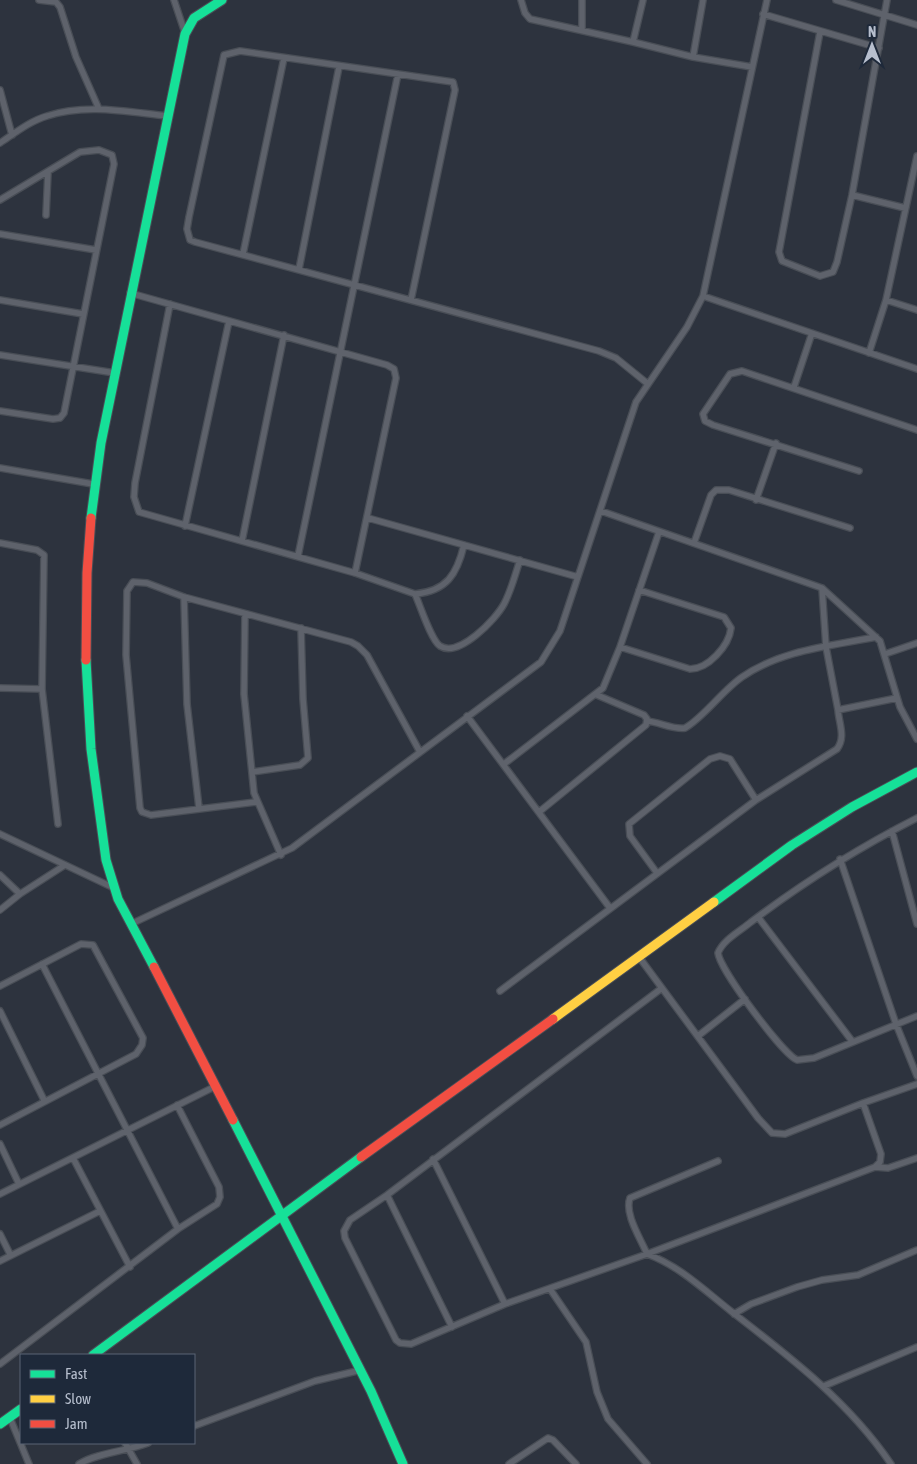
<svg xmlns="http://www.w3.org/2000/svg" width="917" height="1464" viewBox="0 0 917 1464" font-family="'Asap Condensed',sans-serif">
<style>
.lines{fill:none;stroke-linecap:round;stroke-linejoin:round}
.street-casing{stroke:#494e56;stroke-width:8}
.fast-casing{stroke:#494e56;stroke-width:11}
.slow-casing{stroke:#494e56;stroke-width:11}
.jam-casing{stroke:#494e56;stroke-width:11}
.street{stroke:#5e626b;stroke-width:5.5}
.fast{stroke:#16e098;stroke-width:9}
.slow{stroke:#ffcf43;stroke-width:9}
.jam{stroke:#f24e42;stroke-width:9}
</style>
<rect width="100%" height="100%" fill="#2d333e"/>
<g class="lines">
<defs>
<path id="street" d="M39,0L56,2L60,7L76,57L99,109
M174,0L185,33
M521,0L525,13L530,19L633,42
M582,0V29
M643,0L633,42L693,57L752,67
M836,0L917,25
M763,14L879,48
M820,32L779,252L782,261L820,276L833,272L837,262L852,195L887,0
M693,57L703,0
M0,90L12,135
M0,143C15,133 30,121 47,116C86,103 128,112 167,116
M852,195L905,208
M0,200L80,152L99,150L112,155L114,164L64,413L60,418L53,419L0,411
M46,215L48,172
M0,234L96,250
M243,254L284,58
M299,269L339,67
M130,293L387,365L394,369L396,378L355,573
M703,296L917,369
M0,300L83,314
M411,300L455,90L453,82L240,51L224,55L189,217L187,229L190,240L195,242L599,351L616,358L648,384
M886,300L917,310
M170,304L135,483L134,497L139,512L355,573L415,594C420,605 431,640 440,646C459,658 496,619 504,604C511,591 515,575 520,560
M869,353L886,300L917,156
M0,355L115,373
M794,387L812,333
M0,468L93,484
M859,471L713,425L705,421L703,414L730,374L742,371L917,430
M756,500L776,443
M601,511L822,588L880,641L900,707L917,739
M368,518L578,577
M185,526L229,321
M242,541L284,335
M0,543L37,550L44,555L42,689L58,824
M694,543L711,495L716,490H729L850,528
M298,556L398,74
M822,588L826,647L838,710
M415,594C447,591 457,574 464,545
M184,597L187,704L199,808
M245,614L244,694L254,793L281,855
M620,647L690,669C708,669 729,646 731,628L724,617L639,590
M885,654L917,643
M0,688L42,689
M467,716L610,908
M647,721C659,722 674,730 685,728C703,718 723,690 742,677C781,650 831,646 876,637
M504,764L603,688L620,647L659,532
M252,772L300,765L308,758L303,699L301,628
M256,802L151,815L142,812L140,808L126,655L127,591L133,582L147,583L184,597L351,642L358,646L367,655L420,752
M539,812L646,725L647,719L644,715L597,695
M917,818C858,848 804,882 751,922C740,931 723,940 718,953C720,970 782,1053 797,1060L814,1058L917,1016
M892,831L917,924
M0,834L114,888
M840,859L896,1024L917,1076
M657,873L630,836L629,824L710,759L720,756L730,759L756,800
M0,875L20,894L0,910
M20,894L65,865
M758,917L852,1041
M131,924L292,848L541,662L560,631L636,402L687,327L703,296L767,0
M639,957L758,1118L772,1133L785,1134L863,1103L917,1084
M42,964L178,1229
M0,986L81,944L93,945L143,1038L142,1045L136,1054L0,1125
M662,988L387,1195L350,1220L344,1231L345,1238L396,1340L400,1343L411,1344L505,1304L647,1254L875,1167L880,1162L881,1154L863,1103
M500,991L756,800L837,749C846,737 839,724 838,710L897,698
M0,1011L44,1100
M698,1036L745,999
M0,1144L19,1184
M73,1158L130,1267
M433,1159L505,1304
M718,1161L630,1198C624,1214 641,1239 647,1254C680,1266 705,1291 732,1312C790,1357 849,1402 891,1464
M875,1167L888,1168L917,1158
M0,1194L216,1086
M387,1195L452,1327
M0,1234L10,1254
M0,1261L100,1211
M550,1289L586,1342L597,1392L608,1419L647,1464
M734,1314L751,1304L797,1287L822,1280L858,1275L917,1250
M0,1364L178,1229L217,1204L220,1197L219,1187L177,1105
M824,1386L917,1347
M10,1418L29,1464
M194,1426L315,1381L361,1370
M125,1443L137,1464
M79,1464C97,1453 127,1451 148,1443
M509,1464L548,1438L553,1440L576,1464"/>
<path id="fast" d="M91,518L101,443L185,34L194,18L222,0
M86,660L91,749L106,860L118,899L154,967
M714,902L792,845L852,807L917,772
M233,1120L371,1391L403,1464
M93,1355L361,1157
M0,1424L21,1409"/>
<path id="slow" d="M553,1019L714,902"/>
<path id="jam" d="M86,660L87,573L91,518
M154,967L233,1120
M361,1157L553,1019"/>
</defs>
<use href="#street" class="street-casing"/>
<use href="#fast" class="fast-casing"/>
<use href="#slow" class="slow-casing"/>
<use href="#jam" class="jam-casing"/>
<use href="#street" class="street"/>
<use href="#fast" class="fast"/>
<use href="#slow" class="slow"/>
<use href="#jam" class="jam"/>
</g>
<rect x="20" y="1354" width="175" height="90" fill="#1e293a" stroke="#5b6575"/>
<rect x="30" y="1370" width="25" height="8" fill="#16e098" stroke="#5b6575"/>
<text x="65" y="1379" font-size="15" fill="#b7bfce">Fast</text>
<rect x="30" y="1395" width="25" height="8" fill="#ffcf43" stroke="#5b6575"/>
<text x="65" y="1404" font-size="15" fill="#b7bfce">Slow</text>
<rect x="30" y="1420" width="25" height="8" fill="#f24e42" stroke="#5b6575"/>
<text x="65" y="1429" font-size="15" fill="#b7bfce">Jam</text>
<g transform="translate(872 45)" stroke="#1e293a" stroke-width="4" paint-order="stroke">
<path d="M0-4L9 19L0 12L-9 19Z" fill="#b7bfce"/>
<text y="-8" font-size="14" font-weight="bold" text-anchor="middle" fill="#b7bfce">N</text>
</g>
</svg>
